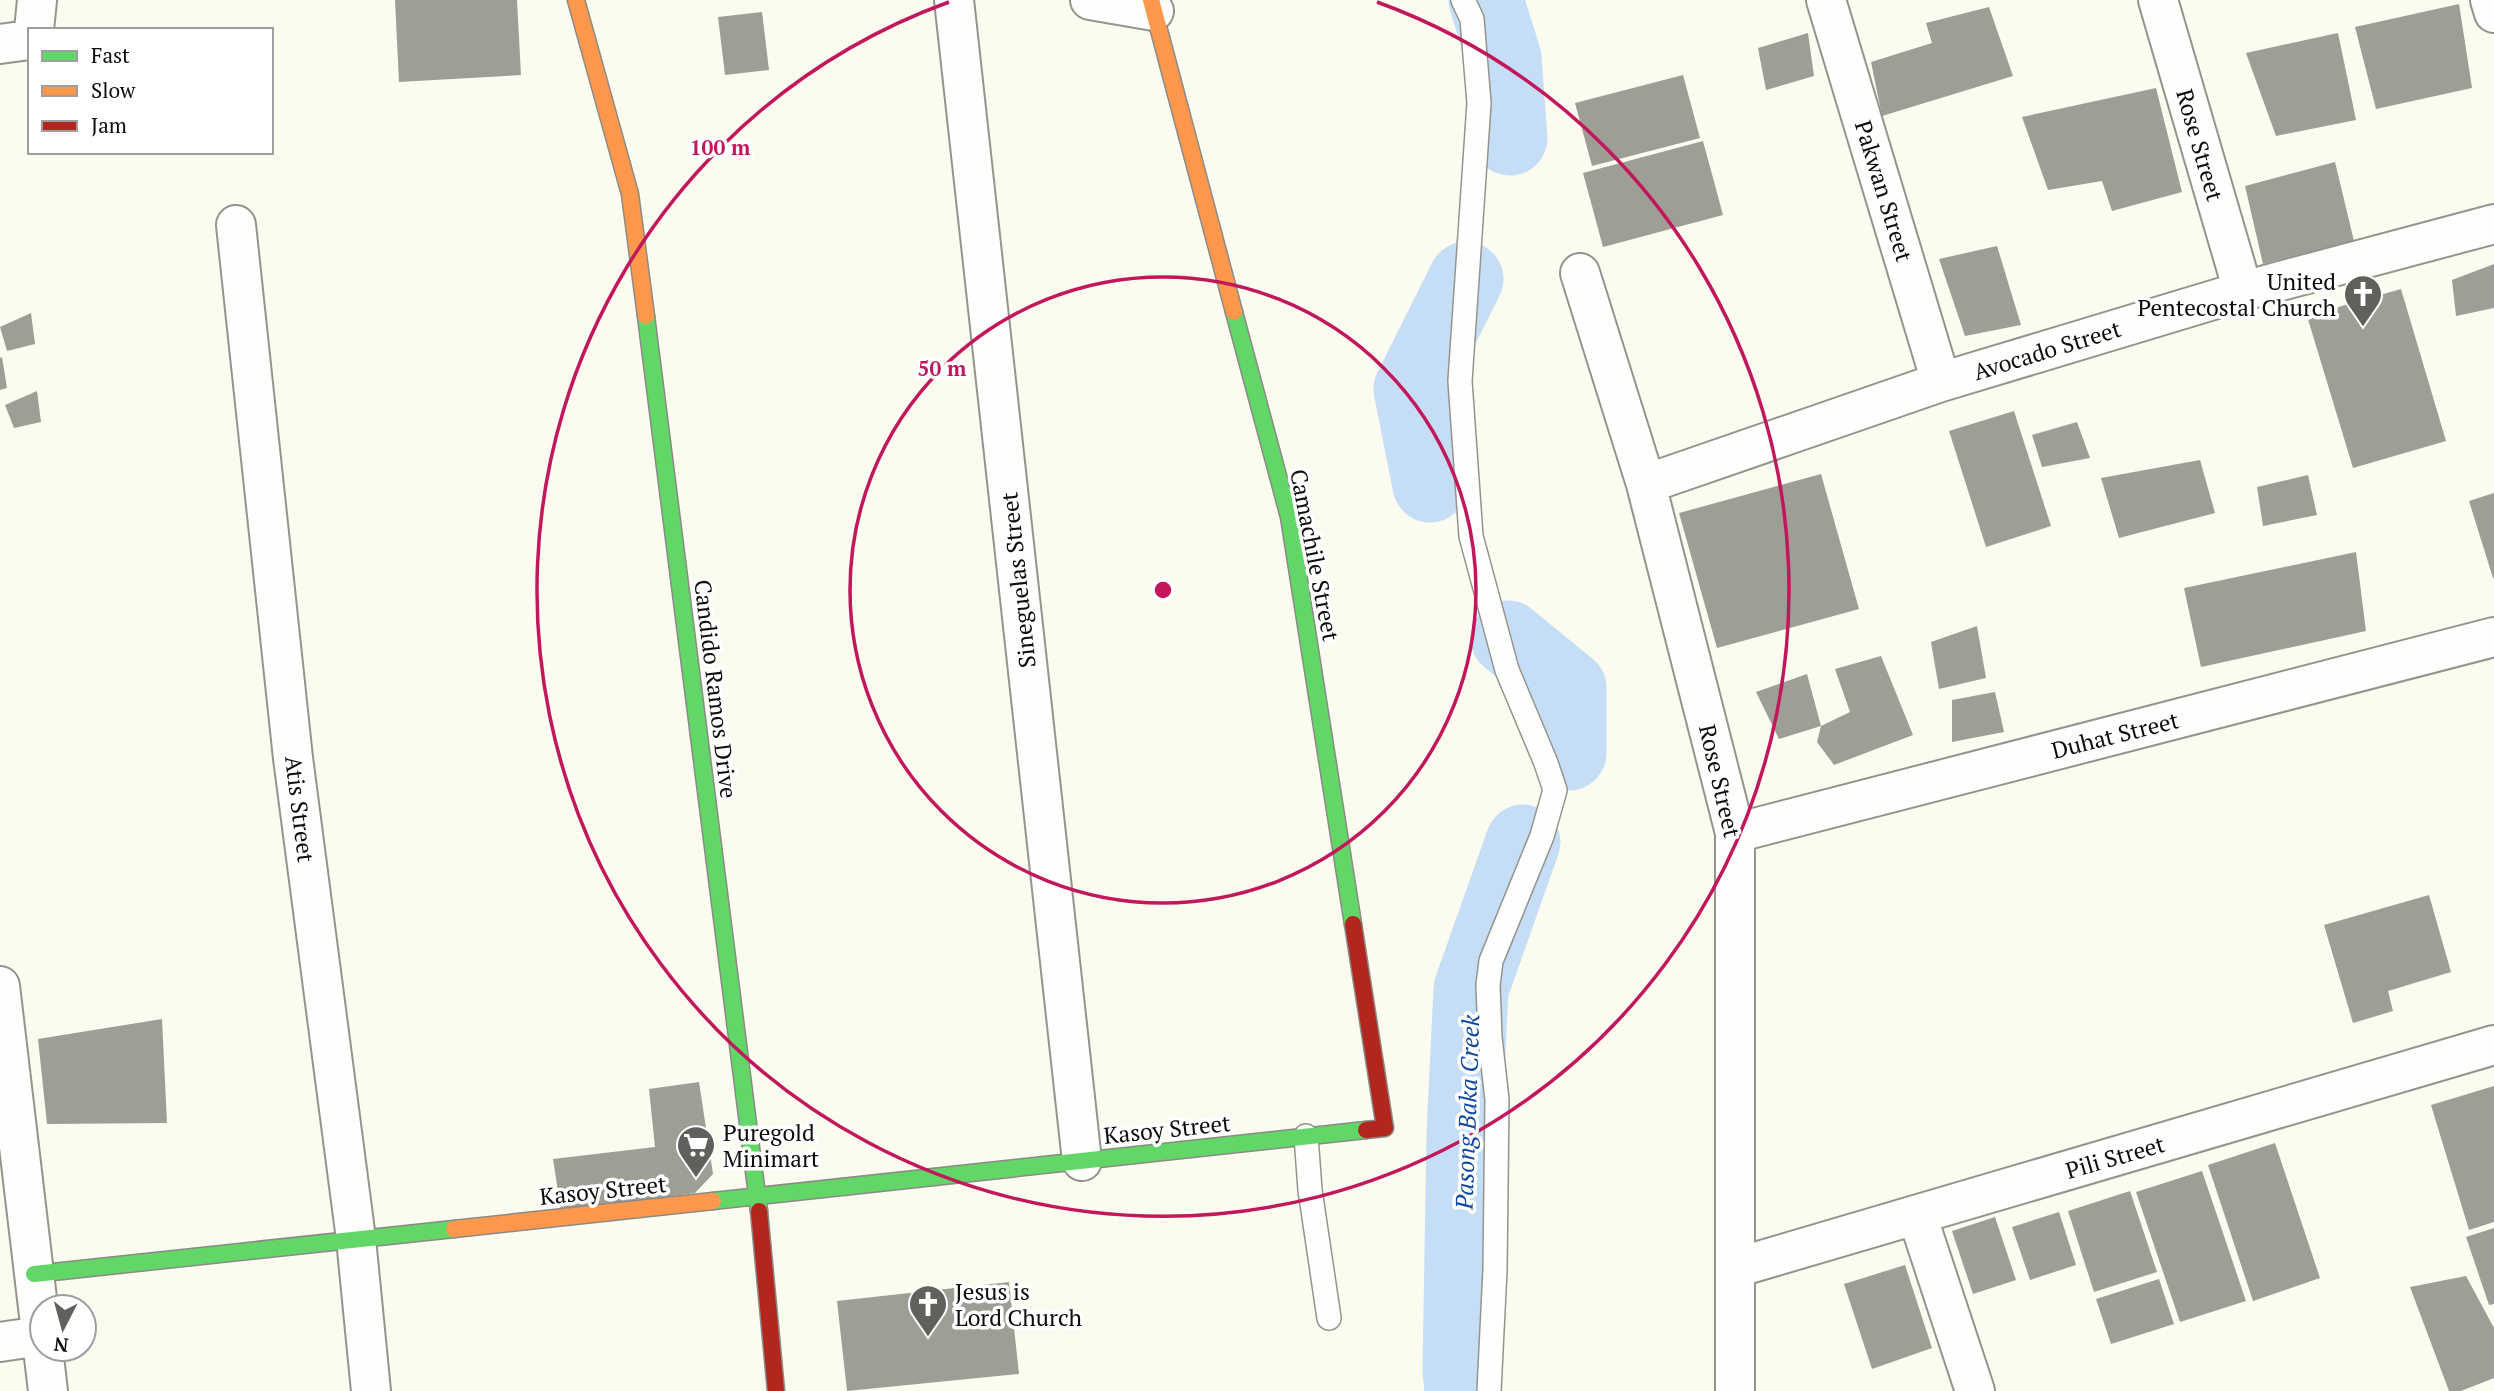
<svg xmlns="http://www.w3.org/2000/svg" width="2494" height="1391" viewBox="0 0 2494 1391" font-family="'PT Serif',serif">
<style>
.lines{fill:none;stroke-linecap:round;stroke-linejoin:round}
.river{stroke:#c6ddf6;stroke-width:75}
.building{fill:#9e9d96}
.lane-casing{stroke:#94948f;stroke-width:26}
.street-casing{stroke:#94948f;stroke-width:42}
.fast-casing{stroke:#8b8b86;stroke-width:19}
.slow-casing{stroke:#8b8b86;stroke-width:19}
.jam-casing{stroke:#8b8b86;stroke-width:19}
.lane{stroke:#fefefd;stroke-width:23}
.street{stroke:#fefefd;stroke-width:38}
.fast{stroke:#63d668;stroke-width:16}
.slow{stroke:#ff974d;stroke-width:16}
.jam{stroke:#b3261e;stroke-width:16}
.ring{fill:none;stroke:#c2185b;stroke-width:3.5}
.labels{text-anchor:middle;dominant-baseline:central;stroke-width:7;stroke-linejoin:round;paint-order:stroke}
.street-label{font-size:23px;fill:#0d0d0d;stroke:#fff}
.poi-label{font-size:23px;fill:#0d0d0d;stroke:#fff;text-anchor:start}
.water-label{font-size:24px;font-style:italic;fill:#1249a2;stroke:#fff}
.centre{fill:#c2185b;stroke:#fff;stroke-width:3.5}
.ring-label{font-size:21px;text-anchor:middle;font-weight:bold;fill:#c2185b;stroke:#fff;stroke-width:7;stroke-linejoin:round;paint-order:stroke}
</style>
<rect width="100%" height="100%" fill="#fbfbf0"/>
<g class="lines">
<path class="river" d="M1486,0L1504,58L1510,138
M1430,485L1411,389L1466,279
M1508,638L1569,688V753
M1462,1391L1460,1371L1464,1133L1471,989L1523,842"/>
</g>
<path class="building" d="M395,0H517L521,75L399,82Z
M2459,4L2472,88L2376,109L2355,27Z
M1989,7L2013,76L1882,116L1871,62L1932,43L1926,23Z
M762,12L769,70L725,75L718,17Z
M1808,33L1814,76L1766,90L1758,48Z
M2338,33L2356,120L2276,136L2246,53Z
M1683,75L1700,138L1592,166L1575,103Z
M2156,88L2182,192L2112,211L2102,181L2048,190L2022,117Z
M1703,141L1723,215L1603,247L1583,173Z
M2335,162L2354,241L2263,264L2245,186Z
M1997,246L2021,325L1965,336L1939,259Z
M2494,264V308L2456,316L2452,280Z
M2401,289L2446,441L2353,468L2307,316Z
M31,313L35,344L7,351L0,327Z
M2,357L7,388L0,390V358Z
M37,391L41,422L14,428L5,405Z
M2014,411L2051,526L1986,547L1949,431Z
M2077,422L2090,458L2042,467L2032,435Z
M2200,460L2215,513L2119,538L2101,478Z
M1821,474L1859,609L1717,648L1679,513Z
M2308,475L2317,515L2263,526L2257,487Z
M2494,493V578H2493L2469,501Z
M2356,552L2366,631L2201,667L2184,588Z
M1977,626L1986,678L1939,689L1931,642Z
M1881,656L1913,735L1834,765L1817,742L1821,726L1850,712L1835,669Z
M1807,674L1821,726L1779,739L1756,692Z
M1995,692L2004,732L1952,742V700Z
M2429,895L2451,972L2388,991L2393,1011L2353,1023L2324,925Z
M162,1019L167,1123L47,1124L38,1039Z
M699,1082L713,1174L695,1193L561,1211L553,1159L655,1147L649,1089Z
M2494,1086V1222L2469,1230L2431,1105Z
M2275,1143L2320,1278L2253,1301L2208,1165Z
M2202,1171L2246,1301L2180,1322L2136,1192Z
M2130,1191L2157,1272L2094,1292L2068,1211Z
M2059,1212L2076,1265L2030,1280L2012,1227Z
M1995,1217L2016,1280L1973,1294L1952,1231Z
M2494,1228V1304L2489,1305L2466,1237Z
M1905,1265L1932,1348L1872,1369L1844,1284Z
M2466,1276L2494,1328V1378L2461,1391H2449L2410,1287Z
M2159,1279L2174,1324L2111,1344L2096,1299Z
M1009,1282L1019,1374L847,1391L837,1301Z"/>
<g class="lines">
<defs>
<path id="lane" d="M1463,0L1472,19L1479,103L1460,381L1471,536L1507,670L1546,763L1555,790L1542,836L1491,961L1488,985L1490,1037L1497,1100L1495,1270L1489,1391
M1306,1136L1310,1190L1329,1318"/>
<path id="street" d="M954,0L1082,1161
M1090,0L1154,11
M1826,0L1941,382
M2158,0L2243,291
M2490,0L2494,13
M34,30L37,0
M0,44L30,40
M236,225L293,758L356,1239L371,1391
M1580,273L1646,484L1735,833V1391
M1646,484L1941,382L2243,291L2494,224
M1735,833L2494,637
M0,986L42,1341
M1917,1215L1975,1391
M1735,1268L2494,1045
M0,1342L41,1336
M43,1349L48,1391"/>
<path id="fast" d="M1234,312L1289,517L1353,924
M646,316L759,1211
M713,1201L1366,1130
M34,1274L454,1229"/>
<path id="slow" d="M576,0L630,194L646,316
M1151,0L1234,312
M454,1229L713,1201"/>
<path id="jam" d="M1353,924L1385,1128L1366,1130
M759,1211L776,1391"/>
</defs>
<use href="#lane" class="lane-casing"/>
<use href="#street" class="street-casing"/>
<use href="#fast" class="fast-casing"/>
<use href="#slow" class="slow-casing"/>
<use href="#jam" class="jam-casing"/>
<use href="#lane" class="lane"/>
<use href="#street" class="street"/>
<use href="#fast" class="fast"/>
<use href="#slow" class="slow"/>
<use href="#jam" class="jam"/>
</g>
<g class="ring">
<circle cx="1163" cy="590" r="313"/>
<path d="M1377 2A626 626 0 1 1 949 2"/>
</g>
<defs>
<symbol id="church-pin" viewBox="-11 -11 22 30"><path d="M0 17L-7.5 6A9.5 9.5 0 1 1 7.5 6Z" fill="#60605c" stroke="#fff"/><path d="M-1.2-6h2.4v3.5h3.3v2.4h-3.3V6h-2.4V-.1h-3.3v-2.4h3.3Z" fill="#fff"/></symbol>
<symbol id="supermarket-pin" viewBox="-11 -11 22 30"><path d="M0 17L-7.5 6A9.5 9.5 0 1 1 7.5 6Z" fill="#60605c" stroke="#fff"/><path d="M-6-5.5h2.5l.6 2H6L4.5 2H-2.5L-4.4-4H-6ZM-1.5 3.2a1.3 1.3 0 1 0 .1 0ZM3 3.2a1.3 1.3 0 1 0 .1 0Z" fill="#fff"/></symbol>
</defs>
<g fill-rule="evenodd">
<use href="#church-pin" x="2341" y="272" width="44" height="60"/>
<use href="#supermarket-pin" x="674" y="1123" width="44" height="60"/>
<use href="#church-pin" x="906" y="1282" width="44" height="60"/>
</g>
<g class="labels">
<g class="street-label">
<text transform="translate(2200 145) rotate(74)">Rose Street</text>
<text transform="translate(1884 191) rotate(73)">Pakwan Street</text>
<text transform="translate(2047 350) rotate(-17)">Avocado Street</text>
<text transform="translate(1315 555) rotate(79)">Camachile Street</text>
<text transform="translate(1018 580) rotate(-96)">Sineguelas Street</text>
<text transform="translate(716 689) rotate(83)">Candido Ramos Drive</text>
<text transform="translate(2115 735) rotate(-14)">Duhat Street</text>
<text transform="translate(1720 781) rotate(77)">Rose Street</text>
<text transform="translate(300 809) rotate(83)">Atis Street</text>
<text transform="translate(1167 1129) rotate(-6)">Kasoy Street</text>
<text transform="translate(2115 1157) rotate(-16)">Pili Street</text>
<text transform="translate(603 1190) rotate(-6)">Kasoy Street</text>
</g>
<g class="poi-label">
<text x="2336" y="281" text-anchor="end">United<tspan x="2336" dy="26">Pentecostal Church</tspan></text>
<text x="723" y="1132">Puregold<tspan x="723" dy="26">Minimart</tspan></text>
<text x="955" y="1291">Jesus is<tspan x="955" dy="26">Lord Church</tspan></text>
</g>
<g class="water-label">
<text transform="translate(1467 1112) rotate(-88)">Pasong Baka Creek</text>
</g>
</g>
<circle cx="1163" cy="590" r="10" class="centre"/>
<g class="ring-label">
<text x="720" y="155">100 m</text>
<text x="942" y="376">50 m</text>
</g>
<rect x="28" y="28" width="245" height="126" fill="#ffffff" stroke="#9e9e9e" stroke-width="2"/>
<rect x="42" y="51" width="35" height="10" fill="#63d668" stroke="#9e9e9e" stroke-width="2"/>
<text x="91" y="63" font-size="21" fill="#0d0d0d">Fast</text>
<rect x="42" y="86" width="35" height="10" fill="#ff974d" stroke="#9e9e9e" stroke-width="2"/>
<text x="91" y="98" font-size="21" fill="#0d0d0d">Slow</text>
<rect x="42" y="121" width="35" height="10" fill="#b3261e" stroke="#9e9e9e" stroke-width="2"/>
<text x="91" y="133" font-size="21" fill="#0d0d0d">Jam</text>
<g transform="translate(63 1328) rotate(186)"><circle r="33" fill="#ffffff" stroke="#9e9e9e" stroke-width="2"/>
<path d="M0-5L12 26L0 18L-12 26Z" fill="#60605c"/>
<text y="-10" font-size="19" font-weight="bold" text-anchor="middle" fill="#0d0d0d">N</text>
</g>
</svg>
